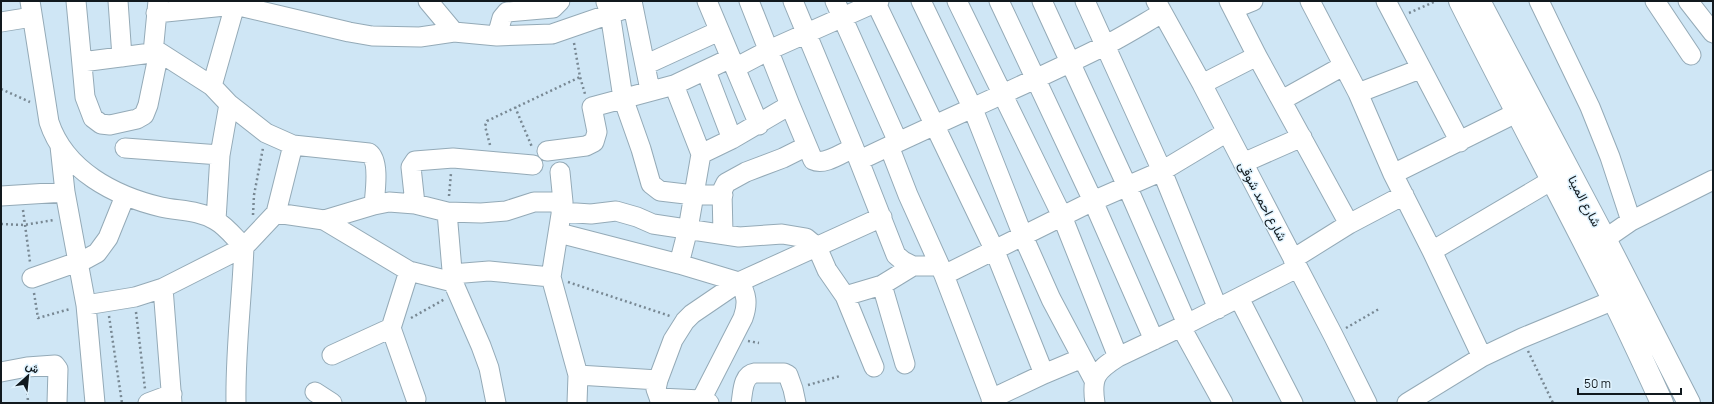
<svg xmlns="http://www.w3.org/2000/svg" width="1714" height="404" viewBox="0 0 1714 404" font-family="Manrope,Vazirmatn,sans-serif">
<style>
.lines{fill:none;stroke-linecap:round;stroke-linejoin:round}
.minor-casing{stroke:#94aab7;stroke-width:21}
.major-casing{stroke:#94aab7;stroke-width:24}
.path{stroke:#788893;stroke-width:2.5;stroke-dasharray:2 3;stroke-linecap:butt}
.minor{stroke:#fff;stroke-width:19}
.major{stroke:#fff;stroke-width:22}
.labels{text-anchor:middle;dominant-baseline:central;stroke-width:3;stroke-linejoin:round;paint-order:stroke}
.street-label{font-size:13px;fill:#11191e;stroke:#e0f3fe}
</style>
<rect width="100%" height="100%" fill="#cfe6f5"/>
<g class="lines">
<defs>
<path id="minor" d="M30,1L49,122C65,171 115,196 161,207C179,211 199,210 215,220C226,226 235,238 244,247C242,299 235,351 236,403
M76,1L85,97L93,118L101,124L110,125L137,119L144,115L148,105L159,52
M118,1L122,57
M428,1L454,32
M632,1L650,90
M707,1L759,125
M793,1L854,148
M835,1L898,142
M875,1L994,249L1044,374L991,399
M921,1L973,109L1023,236L1051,299L1094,380
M957,1L1062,216L1118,357
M999,1L1093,201L1154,340
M1042,1L1127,186L1187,324
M1085,1L1162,171L1218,309
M1156,1L1202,84L1333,335L1367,403
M1229,1L1257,56L1349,224
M1310,1L1358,93L1393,174L1432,251L1482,357
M1386,1L1460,142
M1539,1L1590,107L1610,157L1631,221
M1655,1L1691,55
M1688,1L1713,33
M606,2L610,13L623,98L641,149L651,184L660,191L694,195H723
M1233,9L1253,1
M156,13L235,5L349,32L372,36L420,37L454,32L497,36L552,34L633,6
M1,22L32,17
M497,36L502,18L507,12L553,8L560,1
M153,53L158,1
M82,62L159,52L212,86L229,104L266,133L293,145L369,153C380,161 375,192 374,205
M645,65L719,31
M735,68L769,50L879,1
M706,71L732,139
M1202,84L1257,56
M674,85L701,154L688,229L679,264
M212,86L235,5
M1358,93L1420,69
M1282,100L1343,66
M790,105L813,160C825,166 843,152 854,148L896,255L903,261L913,266H940
M889,146L908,195L944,275L993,403
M125,148L220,155
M547,151L586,146L594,142L597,132L592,107L674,85L731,58
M701,154L732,139L790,105L749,1
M860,160C941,121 1024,86 1104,46C1124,36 1143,24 1162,13
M1243,163L1302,137
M560,172L563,202L551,277L578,375L577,403
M1393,174L1516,113
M65,192L86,305L95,403
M1,196L65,192L60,146
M415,204L411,167L415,161L453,158L533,165
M447,212L453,282L481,346L489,368L496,403
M561,212L591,214L616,211L637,217L653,224L739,237L782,234L806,238L817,247L827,270L845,296L874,367
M276,213L324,220L409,271L453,282
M216,220L220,155L229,104
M324,220L374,205L389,202L415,204L447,212L481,213L506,211L534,202H563
M559,233L679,264L739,282C747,294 748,304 743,318L701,400
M723,234L722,191L726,183L746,172L783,158L807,146
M1605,239L1631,221L1713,180
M1432,251L1564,173
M1293,259L1349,224L1404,195
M409,271L391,328L416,399
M452,274L489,271L551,277
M944,275L1093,201L1162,171L1227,132
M32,278L86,259L97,253L108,238L125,196
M882,285L913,266
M163,288L172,403
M845,296L882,285L905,364
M1239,298L1293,403
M86,305L135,297L163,288L244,247L276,213L293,145
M1181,327L1223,403
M332,355L391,328
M1,372L27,367L55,365L58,369L57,403
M1044,374L1082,358
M578,375L658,380
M315,392L332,403
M659,398L701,400L709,403
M148,403L172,394
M661,403L656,389L658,380L673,340L685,321L692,314L739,282L882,217
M741,403C743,393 742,375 755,373H784L788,375L793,389L796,403
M1095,403C1091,377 1096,371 1118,357L1181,327L1297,268
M1407,403L1482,357L1522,338L1614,300"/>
<path id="major" d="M1460,1C1510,101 1563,199 1613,299C1630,333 1646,368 1662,403
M1479,1L1605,239L1689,403"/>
</defs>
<use href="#minor" class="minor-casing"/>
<use href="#major" class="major-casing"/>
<path class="path" d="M1409,13L1436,1
M574,43L580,77L585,94
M1,89L30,102
M515,107L532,147
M490,145L485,126L487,121L580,77
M449,196L451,173
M23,210L30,262
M253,215L254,195L263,148
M1,224L24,225L54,220
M568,282L670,316
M34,293L38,318L70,309
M136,312L145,389
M109,316L122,403
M411,318L445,299
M1346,328L1379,309
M748,341L759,343
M1528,351L1553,403
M27,383L28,403
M808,385L840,376"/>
<use href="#minor" class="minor"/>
<use href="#major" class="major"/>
</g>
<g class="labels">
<g class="street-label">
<text transform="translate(1263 201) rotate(62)">شارع احمد شوقى</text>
<text transform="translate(1585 201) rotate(62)">شارع المينا</text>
</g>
</g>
<rect width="1714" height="404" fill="none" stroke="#11191e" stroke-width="4"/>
<g transform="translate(28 376) rotate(27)" stroke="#e0f3fe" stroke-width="3" paint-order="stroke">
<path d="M0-3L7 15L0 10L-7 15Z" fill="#11191e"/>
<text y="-6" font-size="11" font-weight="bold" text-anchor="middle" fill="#11191e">ش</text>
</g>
<path d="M1578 388v6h103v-6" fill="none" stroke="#11191e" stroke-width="2"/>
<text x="1584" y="388" font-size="12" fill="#11191e" stroke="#e0f3fe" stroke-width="3" paint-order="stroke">50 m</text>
</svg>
